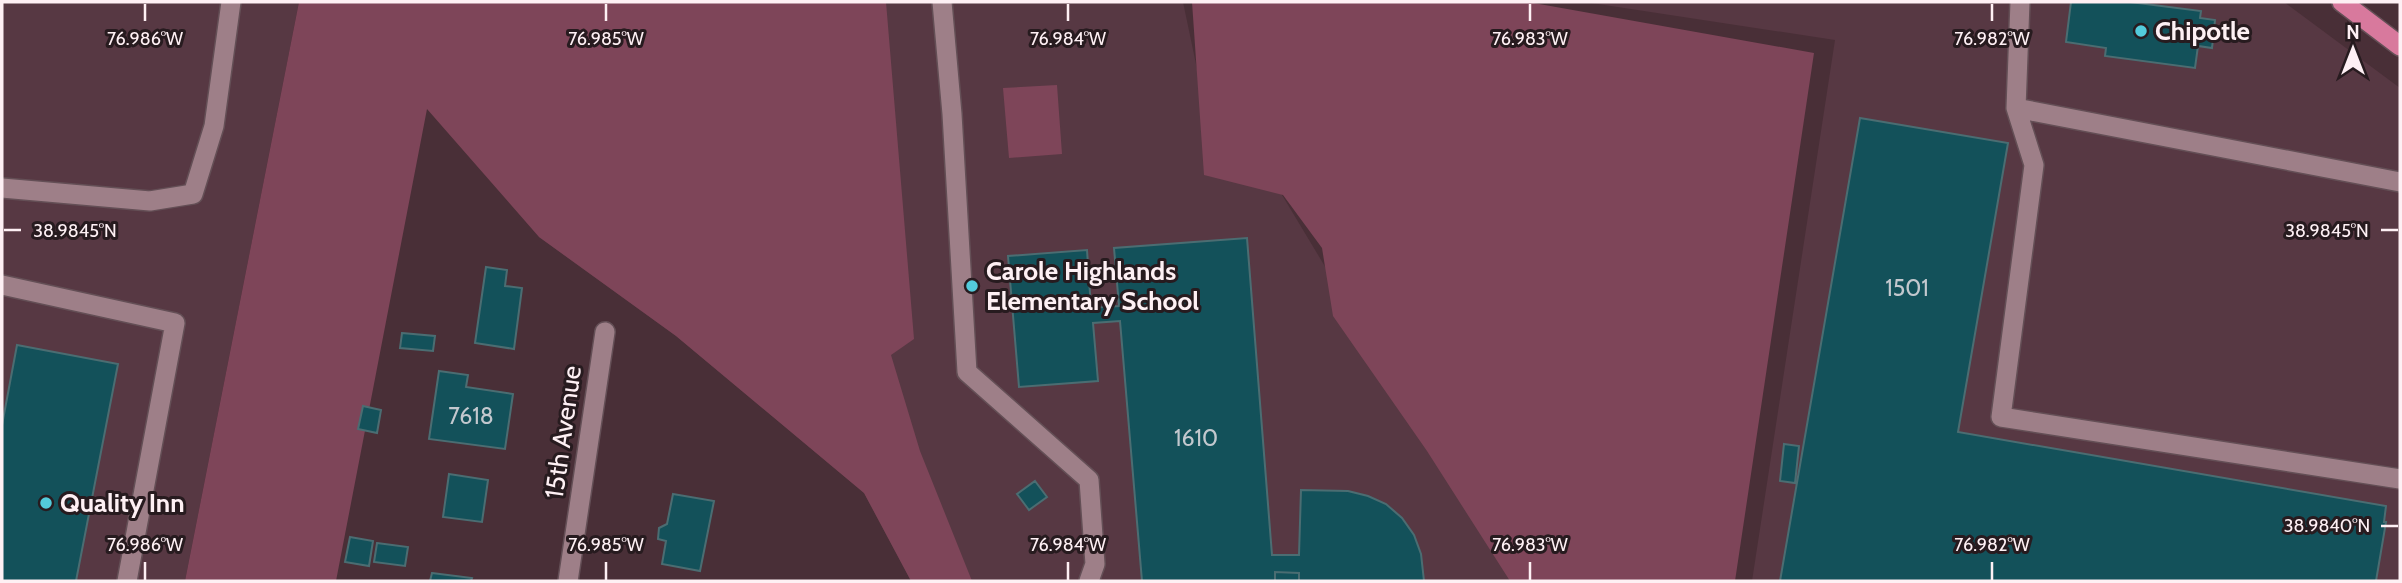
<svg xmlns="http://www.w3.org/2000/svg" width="2402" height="583" viewBox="0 0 2402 583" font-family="Cabin,sans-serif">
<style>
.built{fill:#573843}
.green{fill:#7e4559}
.building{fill:#13515a;stroke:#4b6d72;stroke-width:2}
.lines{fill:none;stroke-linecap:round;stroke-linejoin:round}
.service-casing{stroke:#644f56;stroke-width:22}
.minor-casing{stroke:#644f56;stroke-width:22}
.primary-casing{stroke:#644f56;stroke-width:22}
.service{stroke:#9e7f88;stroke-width:19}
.minor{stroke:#9e7f88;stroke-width:19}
.primary{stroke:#d8799d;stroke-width:19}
.ticks{fill:none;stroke:#fef0f4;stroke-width:2.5}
.poi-dot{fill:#53cbdb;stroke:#271b1f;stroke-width:2.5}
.labels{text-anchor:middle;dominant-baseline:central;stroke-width:6;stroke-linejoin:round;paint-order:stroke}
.number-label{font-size:23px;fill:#c3c8ce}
.poi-label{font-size:26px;font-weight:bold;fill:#fef0f4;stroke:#271b1f;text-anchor:start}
.street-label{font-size:26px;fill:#fef0f4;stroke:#271b1f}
.ticks-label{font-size:18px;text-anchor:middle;fill:#fef0f4;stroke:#271b1f;stroke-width:6;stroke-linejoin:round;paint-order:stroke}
</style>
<rect width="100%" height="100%" fill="#492f37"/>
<path class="built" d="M2,2H299L185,581H2Z
M476,2H1183L1214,150L1273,180L1514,581H911L864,493L676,336L539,237Z
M1585,2H2284L2400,88V581H1752L1835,40Z"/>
<path class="green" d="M299,2H886L914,339L891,355L920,451L972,581H911L864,493L676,336L539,237L427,109L336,581H185Z
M1192,2H1528L1814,53L1735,581H1510L1427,451L1333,316L1322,248L1283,195L1204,175Z
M1057,85L1062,154L1009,158L1003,88Z"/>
<path class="building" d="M2071,2H2130L2201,11L2200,18L2215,20L2212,48L2198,46L2195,68L2105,56L2106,48L2066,42Z
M1860,118L2008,143L1958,432L2386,506L2384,522H2386L2376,581H1780Z
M1247,238L1272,555H1299L1301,490L1348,491L1368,496L1386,504L1402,518L1414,535L1421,554L1424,581H1299V573L1275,572V581H1142L1120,321L1093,323L1098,381L1019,387L1008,256L1087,250L1091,308L1119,306L1114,248Z
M1247,238L1272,555H1299L1301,490L1348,491L1368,496L1386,504L1402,518L1414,535L1421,554L1424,581H1142L1120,321L1093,323L1098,381L1019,387L1008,256L1087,250L1091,308L1119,306L1114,248Z
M486,267L507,270L505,286L522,288L514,349L475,343Z
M402,333L435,336L433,351L400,348Z
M17,345L118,364L76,581H2V425Z
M439,371L468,375L466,387L513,394L505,449L429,439Z
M363,406L381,410L377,433L358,429Z
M1784,444L1799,446L1795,483L1780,481Z
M449,474L488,480L482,522L443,517Z
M1035,481L1047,497L1029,510L1017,494Z
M673,494L714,501L700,571L662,564L666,541L658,539L659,528L667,524Z
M350,537L373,541L369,566L345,562Z
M377,543L408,547L405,566L374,562Z
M432,573L472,578L471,581H430Z"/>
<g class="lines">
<defs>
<path id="service" d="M942,2L952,114L967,372L1089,480L1095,564L1089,581
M2020,2L2016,108L2034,165L2001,417L2400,479
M2016,108L2400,182
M2,188L150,201L193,194L214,126L231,2
M2,285L175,323L127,581"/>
<path id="minor" d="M568,581L605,332"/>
<path id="primary" d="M2342,2L2400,46"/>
</defs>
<use href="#service" class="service-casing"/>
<use href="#minor" class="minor-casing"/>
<use href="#primary" class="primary-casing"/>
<use href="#service" class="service"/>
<use href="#minor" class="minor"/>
<use href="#primary" class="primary"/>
</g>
<path class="ticks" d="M145,4V21M606,4V21M1068,4V21M1530,4V21M1992,4V21M4,230H21M2381,230H2398M2381,526H2398M145,562V580M606,562V580M1068,562V580M1530,562V580M1992,562V580"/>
<g class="poi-dot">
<circle cx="2141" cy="31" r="7"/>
<circle cx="972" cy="286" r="7"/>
<circle cx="46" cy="503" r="7"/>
</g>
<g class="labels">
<g class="number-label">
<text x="1907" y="288">1501</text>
<text x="471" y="416">7618</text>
<text x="1196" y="438">1610</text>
</g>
<g class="poi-label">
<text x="2155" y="31">Chipotle</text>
<text x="986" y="271">Carole Highlands<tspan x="986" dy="30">Elementary School</tspan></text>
<text x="60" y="503">Quality Inn</text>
</g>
<g class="street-label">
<text transform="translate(563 432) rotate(-82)">15th Avenue</text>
</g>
</g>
<g class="ticks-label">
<text x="145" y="45">76.986°W</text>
<text x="606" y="45">76.985°W</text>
<text x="1068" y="45">76.984°W</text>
<text x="1530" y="45">76.983°W</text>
<text x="1992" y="45">76.982°W</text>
<text x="75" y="237">38.9845°N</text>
<text x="2327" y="237">38.9845°N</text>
<text x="2327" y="532">38.9840°N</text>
<text x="145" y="551">76.986°W</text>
<text x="606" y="551">76.985°W</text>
<text x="1068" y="551">76.984°W</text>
<text x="1530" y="551">76.983°W</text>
<text x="1992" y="551">76.982°W</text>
</g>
<rect width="2402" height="583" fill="none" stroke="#fef0f4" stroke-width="7"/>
<g transform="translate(2353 49)" stroke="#271b1f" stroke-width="5" paint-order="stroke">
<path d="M0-5L12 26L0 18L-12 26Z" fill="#fef0f4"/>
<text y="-10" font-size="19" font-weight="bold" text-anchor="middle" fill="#fef0f4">N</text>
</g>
</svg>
